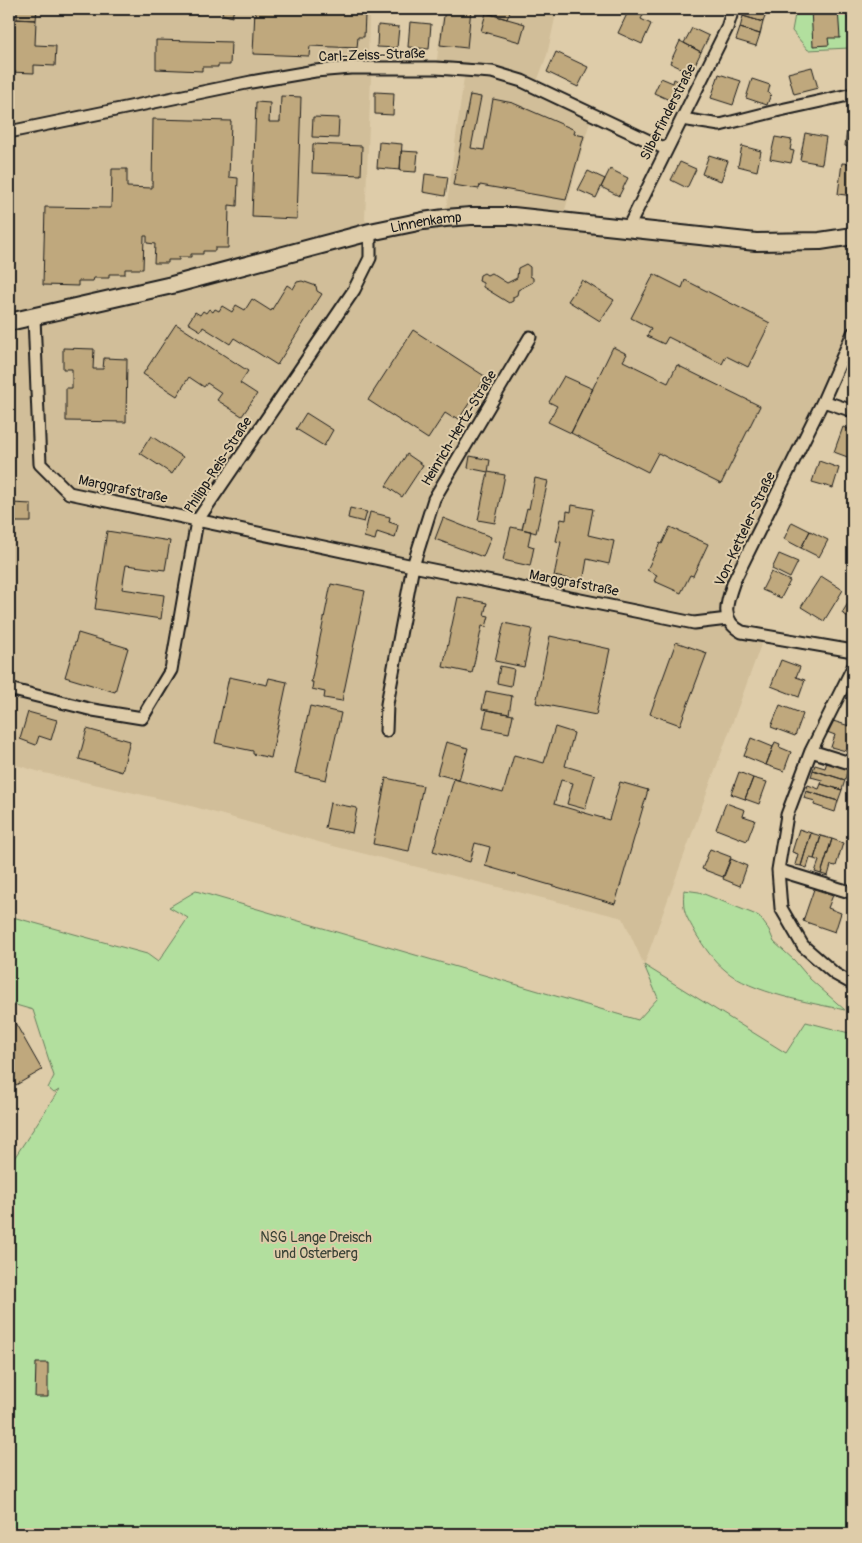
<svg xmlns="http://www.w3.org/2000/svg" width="862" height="1543" viewBox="0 0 862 1543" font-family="Pangolin,sans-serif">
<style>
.built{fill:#d1be99}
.green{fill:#b2df9e;stroke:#677e5d}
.building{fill:#bfa87d;stroke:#1c1c1c}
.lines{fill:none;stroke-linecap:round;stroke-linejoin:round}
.street-casing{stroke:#1c1c1c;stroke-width:15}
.secondary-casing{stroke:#1c1c1c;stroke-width:20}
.street{stroke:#decca9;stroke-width:11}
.secondary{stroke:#decca9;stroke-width:16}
.labels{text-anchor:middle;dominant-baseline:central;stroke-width:4;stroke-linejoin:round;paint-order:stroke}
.street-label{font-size:14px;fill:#1c1c1c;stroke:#decca9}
.park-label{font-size:14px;fill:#3a4336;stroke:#decca9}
</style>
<rect width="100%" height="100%" fill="#decca9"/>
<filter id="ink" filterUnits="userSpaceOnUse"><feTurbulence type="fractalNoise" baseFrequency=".02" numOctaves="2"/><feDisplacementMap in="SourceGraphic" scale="10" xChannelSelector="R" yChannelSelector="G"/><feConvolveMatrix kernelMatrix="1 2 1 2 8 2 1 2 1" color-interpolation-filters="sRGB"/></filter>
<g filter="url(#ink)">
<path class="built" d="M9,9H369L368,67L371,78L365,219L369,232L445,218L465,70L436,68L443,9H557L547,55L535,87L592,114L561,224L853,240V320L850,332L733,575L726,624L763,639L644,965L623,918L329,845L184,804L44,773L9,763Z"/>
<path class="green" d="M796,9H847L849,48L808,50L792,31Z
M684,890L699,892L759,916L769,930L774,942L794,960L810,979L845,1010C812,1003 750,993 725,970C713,960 704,947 696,934C686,915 682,913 684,890Z
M196,891L638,1020L658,998L644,965L786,1053L806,1022L853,1034V1534H9V1166L59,1090L54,1093L48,1088L54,1076L33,1010L9,1003V916L147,954L158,962L188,918L169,907Z"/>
<path class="building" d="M17,9H37L36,20L17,19Z
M170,9H198V14L170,13Z
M223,9H234L232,17L222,14Z
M255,9H359V14L365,15L364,37H358L357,48L310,46L309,56L253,54Z
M445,9H475H471L467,48L440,45Z
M484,9H511L507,19L483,12Z
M626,9H646L641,19L651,24L642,44L618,33L627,14L624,13Z
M745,9H768L763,22L743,16Z
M811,9H838L840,38H828L829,45L813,46Z
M486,13L525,24L520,42L481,31Z
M743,16L763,22L760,34L740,28Z
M9,19L36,20L35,45L56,46L55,66L34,65V73L9,72Z
M410,22L431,24L429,49L408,47Z
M378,25L399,27L397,48L377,47Z
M692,28L709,36L701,52L684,43Z
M740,28L760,34L756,46L736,40Z
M156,40L231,42L230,65H218V67H202V71L156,69Z
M680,41L701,52L691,73L670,63Z
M556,52L588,67L578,87L547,72Z
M812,67L818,88L794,94L788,73Z
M719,74L741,81L733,105L711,98Z
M661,78L673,83L674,79L682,83L680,86L683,88L676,103L654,93Z
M752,79L770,85L768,93L771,94L767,105L746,98Z
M375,92L394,93L393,115L375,114Z
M470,95L481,97L471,148L484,150L493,99L513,103L575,130L574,134L584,136L566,200L480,185L479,189L453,185Z
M281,96L301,97L297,219L252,217L256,102L270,103L269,122H280Z
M849,115L853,116V148L845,146Z
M313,117L339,118L338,138L312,137Z
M153,119L231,121L229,177L238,178L237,206L229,205L228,248H215V251H203V254H191V257H179V260H168V263H154L155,244L147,243V236H144L143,269H125V274H109V278H94L93,281H78V286L43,285L45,207L111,208L112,169H127V187L152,188Z
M805,133L826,137L822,164L800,160Z
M775,137L792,140L790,150L794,151L791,163L770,159Z
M379,142L402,144L400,170L377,168Z
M313,144L362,146L361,175L312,173Z
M742,146L761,151L757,171L738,166Z
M401,151L418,152L416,172L400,171Z
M709,155L728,161L721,181L702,174Z
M680,162L696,169L687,188L671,180Z
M842,163L853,164V196L838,194Z
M610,169L628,178L619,196L601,187Z
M588,171L605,179L596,198L578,190Z
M425,174L448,177L445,196L423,192Z
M526,264L530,267V276L533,278V282L518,290L517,295L513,297V301L509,303L483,287V283L479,281L480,275L484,273L487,275L491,273L507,283L517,278L518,268Z
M654,274L682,288L685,280L770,323L748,367L726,356L722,364L668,337L664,344L647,336L651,328L631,318Z
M582,280L614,300L600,321L568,301Z
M302,281L316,286L317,291L322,294L277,365L234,338L230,344L203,327L201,331L188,323L195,312L200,315L203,311L206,313L209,309L213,312L215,309L219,311L222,306L232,312L236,305L245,310L252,299L271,311L287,285L293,289L297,282Z
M176,324L248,371L240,383L257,394L242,416L217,400L222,393L207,383L204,387L189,377L177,396L143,374Z
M413,330L486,377L459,419L454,416L453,418L445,413L428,439L368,400Z
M613,347L627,354L623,361L668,383L677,365L760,406L721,484L658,453L648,472L571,433Z
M63,348L94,349L93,369H103L104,358L127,359L126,422L66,421V388H72V369H63Z
M564,376L593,389L571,433L548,422L557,406L549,402Z
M306,413L333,430L324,446L296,429Z
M843,427L853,431V459L834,452Z
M151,436L183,457L172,474L140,453Z
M407,454L423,465L402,497L386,486Z
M470,456L490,460L488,472L468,468Z
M819,461L839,468L833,488L812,482Z
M488,472L505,475L495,523L478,520Z
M535,478L548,481L536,533L522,529L527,508L529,509Z
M12,503L31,504V522H12Z
M572,505L593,509L588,535L614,541L609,564L587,559L583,582L554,576L561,542L556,541L561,519L566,520L567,511L571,512Z
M350,508L367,512L364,522L348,518Z
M370,512L390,517L389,522L398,525L395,538L377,532L375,540L364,537Z
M443,518L491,537L483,557L435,539Z
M792,522L810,531L801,548L784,539Z
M511,527L531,531L528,545L534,547L530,566L503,560Z
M670,527L708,544L693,576L690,575L681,593L654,581L657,575L647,570L660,543L662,544Z
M107,531L170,541L165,570L126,565L122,589L164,595L161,619L95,609Z
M810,531L828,540L819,557L801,548Z
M779,554L798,562L790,578L772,569Z
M771,572L790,581L781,598L762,590Z
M821,576L843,590L824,621L801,607Z
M331,584L365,591L342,701L324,698L325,692L312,689L313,682H311Z
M853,595V620L842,613Z
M458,597L487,603L484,615L489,616L486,627L482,626L472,673L443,667Z
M504,623L532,629L524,667L495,661Z
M78,633L128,648L115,692L65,677Z
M550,636L610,649L596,715L536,703Z
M676,642L707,653L680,725L650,714Z
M781,660L800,667L796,677L805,680L799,697L771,686Z
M500,666L514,669L511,686L497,683Z
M229,677L267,685L269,678L287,682L271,758L253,754V751L215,743Z
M486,691L512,696L509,714L482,709Z
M780,705L803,714L795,736L771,727Z
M310,706L341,713L326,780L295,773Z
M487,710L513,715L509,733L483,728Z
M28,712L57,720L51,740L39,736L36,745L20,739Z
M833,721L853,727V753L831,747L835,735L827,732Z
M555,727L574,733L565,766L595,775L585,809L567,804L573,783L561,780L554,804L609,820L620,782L648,790L615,904L485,866L490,847L475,843L470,862L433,851L454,779L503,793L514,755L544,763Z
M87,729L130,741L122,772L79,759Z
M751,738L773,747L766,765L744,756Z
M446,742L468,748L459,780L437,774Z
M775,742L780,744L779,747L791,752L784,771L766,765Z
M827,762L848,768L845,780L813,770L815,765L825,768Z
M813,770L845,780L842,790L821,784L822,780L811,777Z
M739,772L753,778L745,799L731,794Z
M386,778L423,786L409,851L373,844Z
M753,778L767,782L759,804L745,799Z
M821,784L842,790L838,801L806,791L808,785L819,789Z
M806,791L838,801L835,812L814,805L815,801L804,798Z
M330,803L357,808L352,833L325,828Z
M726,803L745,810L743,816L755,820L747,841L716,829Z
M799,829L811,833L801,866L795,865L798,854L792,852Z
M811,833L821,836L814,859L810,858L807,868L801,866Z
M821,836L832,839L821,874L815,872L819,861L814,859Z
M832,839L843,843L836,866L831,865L828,876L821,874Z
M710,849L731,857L723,877L702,869Z
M731,859L747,866L740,886L723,879Z
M814,889L833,895L828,908L841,913L835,932L803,921Z
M9,1012L42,1070L16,1085L9,1072Z
M36,1363H48V1397H35Z"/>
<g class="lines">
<defs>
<path id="street" d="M682,119L720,125L776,111L853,94
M9,132L251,82L315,71L351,68H436L492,72L522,81L666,149
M628,228L727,28L733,9
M34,317L40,464L69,493L413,566L694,623L728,619
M853,333L823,401L734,581C727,601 719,620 742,632L853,651
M823,401L853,411
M853,667L811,751L787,815L778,870L781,908L803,946L835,974L853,984
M9,689L93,710L142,718L171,670L197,521L354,290L370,258V232
M386,731L387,704L413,566L434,499L530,337
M811,751L853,764
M778,870L853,893"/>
<g id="secondary">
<path id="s1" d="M9,322L172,285L370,232L423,221L445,218L471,216H513L756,242L820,241L853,236"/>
</g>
</defs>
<use href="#street" class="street-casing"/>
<use href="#secondary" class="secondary-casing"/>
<use href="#street" class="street"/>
<use href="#secondary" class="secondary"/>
</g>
</g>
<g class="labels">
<g class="street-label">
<text transform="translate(372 55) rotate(-2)">Carl-Zeiss-Straße</text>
<text transform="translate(668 112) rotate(-63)">Silberfinderstraße</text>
<text stroke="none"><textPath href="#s1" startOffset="429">Linnenkamp</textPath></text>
<text transform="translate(459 428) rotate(-59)">Heinrich-Hertz-Straße</text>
<text transform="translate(218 465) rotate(-57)">Philipp-Reis-Straße</text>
<text transform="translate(123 489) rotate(12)">Marggrafstraße</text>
<text transform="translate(745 529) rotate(-65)">Von-Ketteler-Straße</text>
<text transform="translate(574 583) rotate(11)">Marggrafstraße</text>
</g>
<g class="park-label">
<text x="316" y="1237">NSG Lange Dreisch<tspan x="316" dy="16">und Osterberg</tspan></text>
</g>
</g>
<rect width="862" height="1543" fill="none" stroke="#decca9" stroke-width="30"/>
<rect x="15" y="15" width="832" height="1513" fill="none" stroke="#1c1c1c" stroke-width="2" filter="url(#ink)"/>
</svg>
